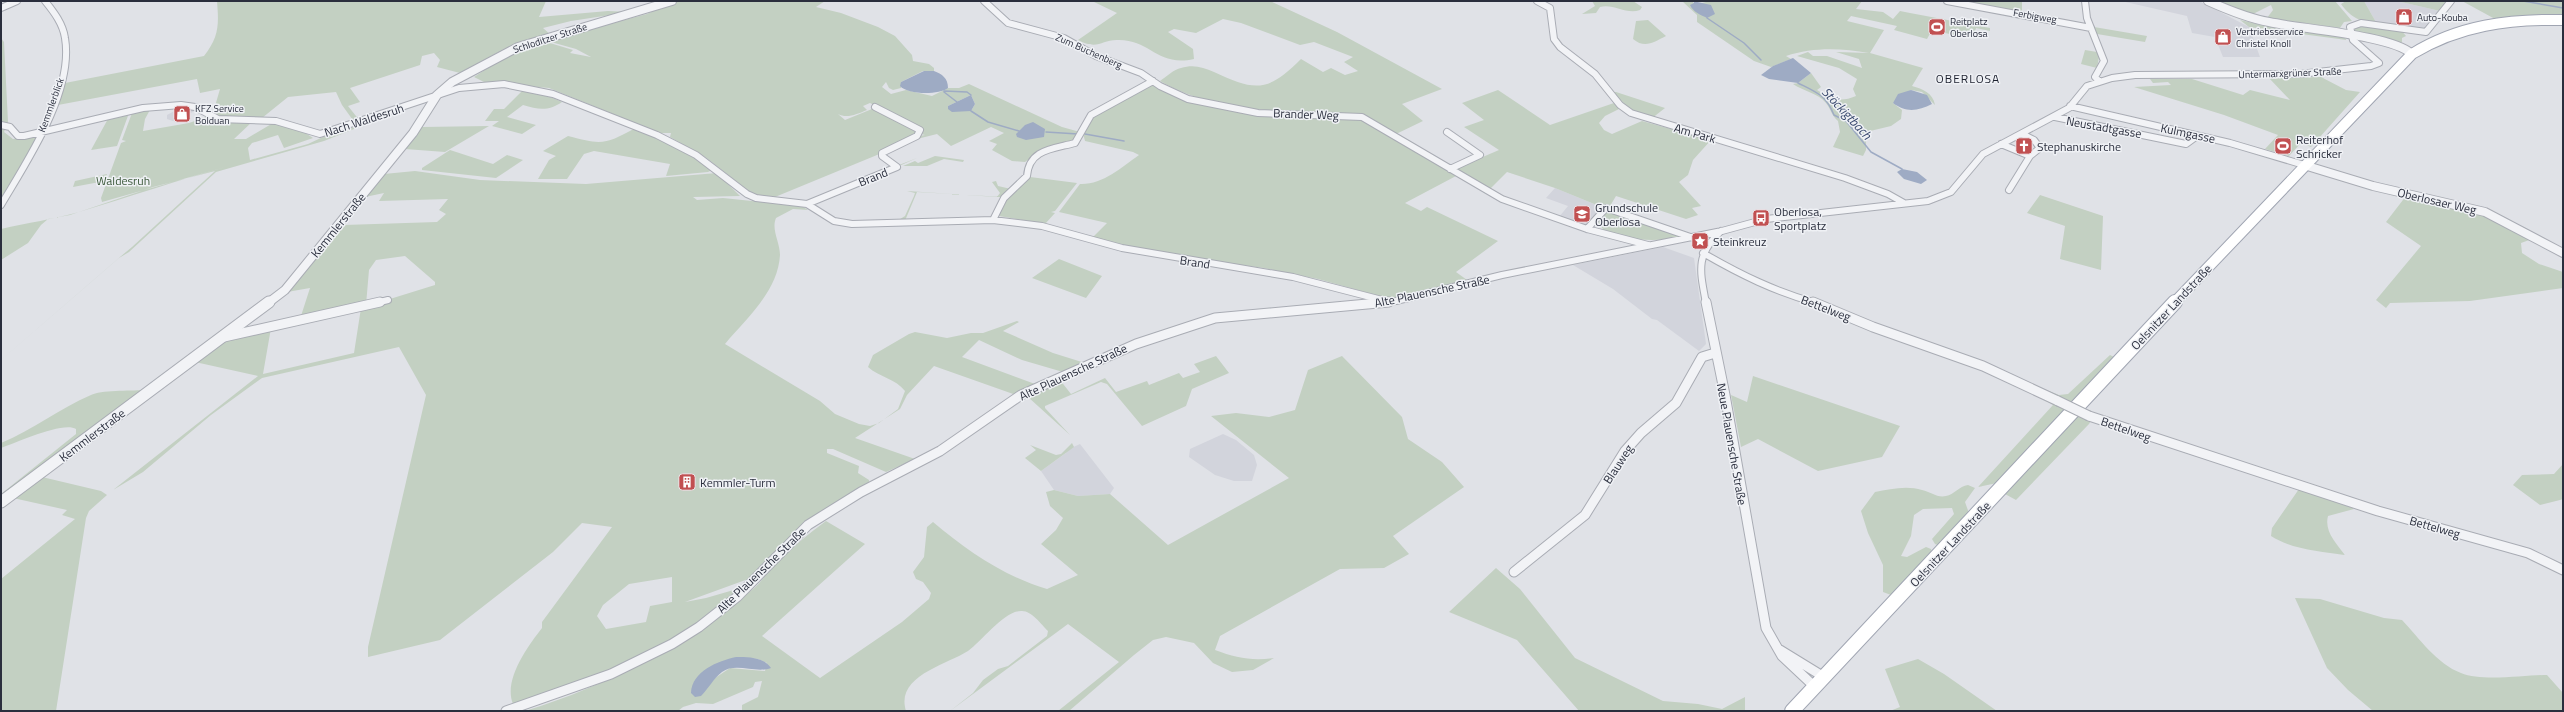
<svg xmlns="http://www.w3.org/2000/svg" width="2564" height="712" viewBox="0 0 2564 712" font-family="'Titillium Web',sans-serif">
<style>
.built{fill:#d2d4dc}
.green{fill:#c3d0c2;fill-rule:evenodd}
.water{fill:#9eabc4}
.lines{fill:none;stroke-linecap:round;stroke-linejoin:round}
.stream{stroke:#9eabc4;stroke-width:1.5}
.minor-far1-casing{stroke:#a9acb4;stroke-width:8}
.minor-casing{stroke:#a9acb4;stroke-width:11}
.tertiary-far1-casing{stroke:#a9acb4;stroke-width:10}
.tertiary-casing{stroke:#a9acb4;stroke-width:13}
.primary-far1-casing{stroke:#a0a5b2;stroke-width:12}
.primary-casing{stroke:#a0a5b2;stroke-width:16}
.minor-far1{stroke:#f2f3f6;stroke-width:6}
.minor{stroke:#f2f3f6;stroke-width:9}
.tertiary-far1{stroke:#f2f3f6;stroke-width:8}
.tertiary{stroke:#f2f3f6;stroke-width:11}
.primary-far1{stroke:#fff;stroke-width:10}
.primary{stroke:#fff;stroke-width:14}
.minor-bridge-casing{stroke:#a9acb4;stroke-width:11;stroke-linecap:butt}
.minor-bridge{stroke:#f2f3f6;stroke-width:9}
.labels{text-anchor:middle;dominant-baseline:central;stroke-width:3;stroke-linejoin:round;paint-order:stroke}
.far-street-label{font-size:10px;fill:#2a2e3d;stroke:#eff1f5}
.far-poi-label{font-size:10px;fill:#2a2e3d;stroke:#eff1f5;text-anchor:start}
.far-quarter-label{font-size:12px;letter-spacing:1px;fill:#1c202e;stroke:#eff1f5}
.street-label{font-size:12px;fill:#2a2e3d;stroke:#eff1f5}
.poi-label{font-size:12px;fill:#2a2e3d;stroke:#eff1f5;text-anchor:start}
.park-label{font-size:12px;fill:#3a5739;stroke:#eff1f5}
.water-label{font-size:13px;font-style:italic;fill:#38486d;stroke:#eff1f5}
</style>
<rect width="100%" height="100%" fill="#e0e2e7"/>
<path class="built" d="M2121,1H2199L2249,27L2260,57H2223L2215,37L2192,33L2187,16Z
M2364,1H2397L2440,11L2424,30L2377,24Z
M182,107L197,110L173,121L167,119V115Z
M1555,188L1604,208L1585,226L1559,217L1568,206L1546,198Z
M1663,247L1694,258L1706,344L1699,351L1657,320L1652,319L1613,289L1573,265Z
M1223,434L1236,440L1254,455L1257,465L1252,481H1234L1215,475L1189,457L1190,449Z
M1080,444L1114,488L1110,494L1078,496L1054,490L1041,471L1066,453L1067,450Z"/>
<path class="green" d="M217,1H546L539,17L608,11L630,12L571,21L543,28L551,35L504,49L460,73L437,67L440,60L434,53L422,56L420,65L350,88L360,102L348,106L360,121L355,123L342,105L336,92L288,97L262,118H219L213,113L220,89L200,93L197,79L58,105L65,83L204,56C219,37 219,25 217,1Z
M675,1H825L816,7L841,13L878,27L895,36L912,55L913,61L929,64L934,68V71H923L901,82V88L893,90L889,88L886,82L882,87L891,94L906,90L932,96L948,88H959L969,84L1062,127L1080,132L1077,140L1037,153L1025,162L1012,161L992,150L997,144L989,141L1004,133L991,127L951,146L937,134L913,140L885,154L899,165L917,158L899,166L883,154L919,136L925,135L921,134L924,130L870,103L863,106L867,110C857,114 847,119 838,114L845,120L872,109L918,130V134L877,155L775,197L754,195L705,157L670,137L671,133H660L549,88L484,82L474,77L506,56L540,40L573,50L570,53L591,57L576,49L551,42L552,39L647,14ZM971,95L975,104L971,111L948,106Z
M1092,1H1270L1337,32L1442,89L1402,104L1423,121L1394,135C1382,124 1372,117 1356,114C1291,111 1218,115 1160,81C1166,77 1174,69 1181,68C1193,64 1203,67 1214,72C1255,91 1267,93 1301,59L1323,72L1331,68L1345,75L1358,71L1344,62L1353,57L1314,42L1300,45L1241,23L1223,19L1196,33L1174,29L1168,32L1193,49L1194,59C1157,67 1151,40 1119,40C1101,39 1099,51 1078,40L1117,13Z
M1592,1H1633L1642,7L1640,10C1626,15 1613,3 1600,7L1596,13L1582,14L1595,6Z
M1682,1H1693V3H1706L1698,1H1862L1856,9L1883,12L1893,19L1900,11L1910,13L1990,28V31L1976,28L1974,35H1954L1932,30L1927,39L1894,30L1897,26L1851,16L1847,21L1884,30L1870,53L1923,68L1912,86C1923,89 1933,93 1935,105L1922,92L1911,90L1893,103L1902,110L1901,119L1891,126L1866,132V150L1863,156L1833,147L1840,132L1838,121C1831,115 1831,109 1826,103C1818,93 1803,91 1793,84L1798,83L1811,73L1821,87L1817,90C1831,99 1840,103 1856,96L1853,89L1857,79L1839,68L1797,56L1808,52L1813,56H1827L1862,68L1859,59L1836,52L1869,53C1841,48 1813,47 1786,56L1791,59L1771,67L1754,61L1697,22V15Z
M1955,1H2022V13Z
M2214,1H2335L2352,21L2344,22L2340,28L2267,18L2273,10L2271,5L2251,15Z
M2346,1H2364L2377,24C2360,21 2351,18 2341,4Z
M2397,1H2449L2440,11Z
M2462,1H2557L2563,2V16L2495,19Z
M1648,20L1666,36C1654,42 1645,49 1633,39L1636,21Z
M2240,20L2275,28L2343,37L2347,40L2249,27Z
M2363,25L2401,30L2406,36L2402,38V42H2393L2355,32L2353,30L2354,26Z
M2094,27L2147,36L2145,42L2097,34Z
M1,38L4,42L8,122L4,132L13,139L38,136L1,198Z
M2085,50L2097,52L2099,57L2097,68L2081,64Z
M2321,77L2346,90L2360,92L2311,147L2301,143L2289,156L2265,149L2278,135L2224,115L2134,87L2171,85L2168,82L2153,83L2150,79H2192L2243,95L2250,90L2290,100L2269,78Z
M1150,84L1224,109L1361,118L1456,176L1405,203L1421,211L1427,207L1498,241L1456,272L1467,280L1390,299L1318,279L1264,268L1174,256L1092,238L1107,223L1059,212L1080,184C1102,185 1121,168 1139,155L1133,152L1085,141L1083,133L1094,116Z
M523,90L539,92L536,95L541,93L562,102C549,111 539,110 523,105L507,117L536,125L522,134L492,126L499,121H485L494,109H504Z
M1498,90L1550,125L1614,103L1619,109L1605,116L1599,123L1604,130L1612,134L1642,121L1711,140L1693,160L1688,175L1679,182L1701,206L1692,208L1698,215L1686,219L1616,196L1610,206L1604,208L1555,188L1507,172L1489,190L1457,172V168L1499,150L1464,127L1484,120L1462,103Z
M1613,92H1616L1665,108L1651,119L1633,113Z
M151,108L145,119L143,131L189,123L206,117L222,121H253L234,139H246L273,123L304,132L313,138L284,148L278,135L252,143L248,148L250,160L308,144L325,136L379,119L324,141L216,172L129,252L119,258L1,360L120,257L132,247L215,171L153,187L70,215L48,219L41,225L28,243L1,260V229C27,223 54,219 79,212C129,197 178,180 229,166L102,202L101,198L121,143L126,141L122,140L132,113Z
M129,113L117,146L91,150L109,117Z
M489,126L445,152L405,149L422,127Z
M637,127L691,154L712,170L708,172L666,176L670,164L594,151L584,154L567,179H538L549,160L556,156L543,151L568,136C602,145 605,145 637,127Z
M450,150L493,164L507,155L523,160L496,178L422,170V168Z
M935,156L964,160L963,162L944,159L927,166H903L915,161L918,163Z
M415,171L480,180L586,184L717,173L740,196L693,197L697,200L723,198L802,206L808,210L793,209L776,218C771,230 780,242 780,255C778,291 747,318 725,344L820,401L835,414L859,424L870,426L879,423L898,409L905,391C896,379 879,377 868,367L873,355L909,334L915,332L947,338L971,333H983L1017,321L1019,322L1003,331L1053,353L1085,363L1063,372L1022,360L979,340L962,357L1035,384L1016,395L934,366L907,395L900,409L855,438L915,459L886,472L833,449H827V453L859,466L858,473L869,480V484L805,522L760,566L751,578L685,602L706,598L744,587L695,628L614,670L513,704C503,680 528,646 542,628V622L612,527L582,523L553,552L440,640L368,657V647L426,395L399,347L262,378L211,415L143,472L113,490L258,376L195,362L226,338L271,328L263,374L354,353L361,308L435,285V282L405,256L376,260L369,270L366,305L300,319L310,288L287,292L344,225L437,222L446,214L439,210L448,199L379,201L384,193L365,197L384,174ZM672,577V602L650,606L646,622L606,629L597,616L603,605L629,584Z
M107,174L105,181L73,187L75,181Z
M1030,177L1077,183L1055,211L1051,212L1055,213L1045,224L999,216L1007,196Z
M996,181L998,186L1011,189L1003,197L917,192L904,223L897,221L905,216L914,196L915,193L907,191L997,197L1000,193L992,182Z
M2040,195L2103,216L2101,270L2060,259L2065,226L2027,213Z
M2406,196L2471,209L2532,239L2521,243L2522,253L2539,264L2563,272V288L2470,301L2390,303L2386,308L2376,300L2421,246L2386,222Z
M1608,211L1682,237C1656,242 1631,241 1605,232L1598,222Z
M1059,259L1102,276L1086,298L1032,278Z
M2110,355L2114,357L2070,405L2019,379L2059,395L2068,394Z
M1216,356L1229,373L1192,389L1186,406L1142,426L1107,384L1101,382L1045,406V408L1070,435L1028,397L1060,380L1071,394L1105,378L1116,392L1147,381L1149,385L1179,373L1183,378L1200,372L1194,364Z
M1342,356L1402,417L1408,439L1442,462L1464,487L1393,536L1409,554L1384,568L1340,569L1220,636L1215,650C1236,658 1252,661 1274,658L1253,670L1232,672L1213,663L1194,643L1166,637L1153,640L1134,655L1069,711H1058L1119,662L1068,624L950,711L973,693L983,680L998,669L1008,666L1047,636L1048,631C1041,624 1031,610 1021,611C1004,611 982,641 968,651C946,665 895,676 906,711H742V705L758,697L762,681L755,682L753,687L713,704L696,703L683,707L678,711H525C609,685 685,645 753,589C762,582 767,572 775,564C791,548 808,534 826,521L865,544L762,636L820,678L902,622L929,599L931,593L923,582L916,579L913,572L924,557L927,527L933,522C966,550 1005,577 1047,589L1078,575L1041,544L1056,530L1063,518L1050,506L1046,492L1054,490L1078,496L1110,494L1168,545L1289,478L1211,416L1236,413L1269,417L1295,410L1308,370ZM736,657L758,659L767,663L765,671L730,668L712,680Z
M1753,376L1900,426L1882,457L1818,471L1758,439L1741,447L1731,395L1747,402Z
M2017,384L2067,408L1997,483L1978,487L2053,405Z
M143,390L1,500V494L76,434V429C63,421 16,443 1,448V443C33,430 60,408 91,395C100,390 130,391 143,390Z
M2080,414L2092,419L2089,424L2016,500L2005,494Z
M1072,443L1074,447L1041,471L1025,458L1036,450L1030,445L1056,455L1061,454Z
M2563,464V499L2560,500L2540,505L2513,485L2522,475L2554,474Z
M42,477L101,491L107,495L89,511L86,518L56,711H1V579L75,519L62,515L67,510L13,498Z
M1968,485L1975,488L1965,502L1970,516L1940,546L1935,544L1932,539L1954,514L1952,508L1923,509L1914,515L1911,536L1901,556L1907,557L1926,547L1931,549L1932,555L1891,595L1883,592V565L1868,533L1861,511L1875,492C1890,489 1907,485 1922,490C1931,492 1937,498 1946,496C1954,495 1959,486 1968,485Z
M2299,489L2345,501L2354,509L2328,516C2324,531 2336,543 2345,555C2320,551 2293,550 2271,536L2272,528Z
M1496,568L1520,589L1575,658L1663,701L1698,704L1722,709L1745,697V711H1579L1517,640L1449,612Z
M2295,598L2320,599L2384,618L2402,620C2419,638 2437,664 2461,673C2482,682 2524,675 2547,675L2563,693V711H2373L2348,690L2327,668Z
M1918,659L1944,674L1997,711H1890L1900,707L1885,669Z"/>
<path class="water" d="M1693,1L1711,5L1715,14L1707,18C1701,15 1693,12 1690,5L1694,3Z
M1793,58L1811,73L1798,83L1769,79L1761,75L1773,66Z
M934,71C942,74 948,78 948,88C939,95 908,95 900,86L901,82L924,71Z
M1911,90L1927,95L1932,104C1918,111 1906,113 1893,103L1898,94Z
M971,95L975,104L971,111L952,112L948,109V106Z
M1033,122L1045,129L1044,137L1026,140L1017,137L1016,134L1025,125Z
M1902,169L1917,172L1927,180L1921,184L1904,179L1897,172Z
M736,657C749,657 763,657 771,668C756,674 736,662 722,672C713,679 709,688 701,696L695,697L691,693C692,671 718,661 736,657Z"/>
<g class="lines">
<path class="stream" d="M2523,1L2563,8
M1707,18L1744,43L1761,60
M1798,83C1816,92 1826,95 1834,115L1846,121L1871,152L1902,169
M944,91L967,92L971,95
M944,92L957,102
M971,111L988,122L1019,131
M1046,132L1078,134
M1085,134L1124,141"/>
<defs>
<path id="minor-far1" d="M984,1L1008,23L1064,38L1096,56L1141,73L1160,86L1188,99L1258,113L1362,117L1502,199L1587,229L1648,245
M1537,1L1550,8L1554,39L1560,47L1595,74L1620,105L1631,113L1845,178L1888,194L1904,203
M1947,1L2091,28
M2085,1L2087,18L2104,61L2095,77L2099,81
M1,8L17,1
M2070,106L2230,143L2304,165
M2055,117L2186,144L2197,136
M1,125L10,127L18,136H24L143,108L181,105L195,107L218,119L276,121L320,134L459,88L504,84L553,94L657,135L696,155L747,194L756,198L807,204L834,221L852,224L993,220L1042,226L1122,248L1293,277L1386,301
M1447,132L1480,155L1450,169
M2022,134L2034,140L2040,148L2030,156
M2001,144L2030,156L2009,190
M807,204L897,167L882,156V153L917,136L920,130L875,107
M1,205C27,161 74,92 65,38C63,24 54,12 45,1
M993,220L1004,198L1027,176C1029,149 1053,149 1075,143L1091,115L1153,81
M1587,229L1606,208L1708,243
M1703,253C1741,275 1774,291 1816,303
M376,303L388,300
M1378,303L1396,301L1502,275L1722,231L1766,219L1928,201L1951,192L1983,154L2069,108L2087,86L2112,78L2135,75L2300,74L2371,66L2379,63L2353,40L2350,27L2361,23L2426,32L2451,1
M1706,303C1700,271 1695,255 1721,231"/>
<path id="minor" d="M1706,302L1725,395L1766,628L1782,656L1815,687
M1813,302L1873,327L1983,366L2058,401
M224,337L380,302
M2089,416L2378,511L2528,553L2563,570
M1514,572L1585,515L1625,451L1641,433L1676,403L1702,357L1715,353
M1780,650L1824,677
M506,711L611,674L672,644L699,627L737,597L808,525L861,492L940,451L1021,395L1136,344L1215,318L1389,302"/>
<path id="tertiary-far1" d="M2208,1C2228,10 2247,18 2269,22C2301,29 2391,35 2412,54
M2304,165L2373,186L2485,212L2563,253
M268,303L285,290L413,133L437,95L452,82L518,47L672,1"/>
<path id="tertiary" d="M1,502L269,302"/>
<path id="primary-far1" d="M2174,303L2412,54C2459,25 2509,19 2563,20"/>
<path id="primary" d="M1792,711L2175,302"/>
</defs>
<use href="#minor-far1" class="minor-far1-casing"/>
<use href="#minor" class="minor-casing"/>
<use href="#tertiary-far1" class="tertiary-far1-casing"/>
<use href="#tertiary" class="tertiary-casing"/>
<use href="#primary-far1" class="primary-far1-casing"/>
<use href="#primary" class="primary-casing"/>
<use href="#minor-far1" class="minor-far1"/>
<use href="#minor" class="minor"/>
<use href="#tertiary-far1" class="tertiary-far1"/>
<use href="#tertiary" class="tertiary"/>
<use href="#primary-far1" class="primary-far1"/>
<use href="#primary" class="primary"/>
<defs>
<path id="minor-bridge" d="M2058,401L2089,416"/>
</defs>
<use href="#minor-bridge" class="minor-bridge-casing"/>
<use href="#minor-bridge" class="minor-bridge"/>
</g>
<defs>
<symbol id="shop-square" viewBox="-11 -11 22 22"><rect x="-9" y="-9" width="18" height="18" rx="4" fill="#c15051" stroke="#eff1f5"/><path d="M-5-2.5h2.3a2.7 3.5 0 0 1 5.4 0H5L5.5 6h-11ZM-1.5-2.5h3a1.5 2.3 0 0 0-3 0Z" fill="#fff"/></symbol>
<symbol id="stadium-square" viewBox="-11 -11 22 22"><rect x="-9" y="-9" width="18" height="18" rx="4" fill="#c15051" stroke="#eff1f5"/><path d="M0-5a6.5 5 0 1 0 0 10a6.5 5 0 1 0 0-10ZM-3.5-1.8h7v3.6h-7Z" fill="#fff"/></symbol>
<symbol id="church-square" viewBox="-11 -11 22 22"><rect x="-9" y="-9" width="18" height="18" rx="4" fill="#c15051" stroke="#eff1f5"/><path d="M-1.2-6h2.4v3.5h3.3v2.4h-3.3V6h-2.4V-.1h-3.3v-2.4h3.3Z" fill="#fff"/></symbol>
<symbol id="school-square" viewBox="-11 -11 22 22"><rect x="-9" y="-9" width="18" height="18" rx="4" fill="#c15051" stroke="#eff1f5"/><path d="M0-5L7-2L0 1L-7-2ZM-4 1L0 2.5L4 1V4Q0 6-4 4Z" fill="#fff"/></symbol>
<symbol id="bus-square" viewBox="-11 -11 22 22"><rect x="-9" y="-9" width="18" height="18" rx="4" fill="#c15051" stroke="#eff1f5"/><path d="M-5-6H5V4H4V6H2V4H-2V6H-4V4H-5ZM-3.5-4V0h7V-4ZM-3.5 1.2v1.5H-2V1.2ZM2 1.2v1.5H3.5V1.2Z" fill="#fff"/></symbol>
<symbol id="sight-square" viewBox="-11 -11 22 22"><rect x="-9" y="-9" width="18" height="18" rx="4" fill="#c15051" stroke="#eff1f5"/><path d="M0-6L1.8-2.2L6-1.7L2.9 1.2L3.7 5.4L0 3.3L-3.7 5.4L-2.9 1.2L-6-1.7L-1.8-2.2Z" fill="#fff"/></symbol>
<symbol id="building-square" viewBox="-11 -11 22 22"><rect x="-9" y="-9" width="18" height="18" rx="4" fill="#c15051" stroke="#eff1f5"/><path d="M-4-6H4V6H1V3H-1V6H-4ZM-2.5-4.3h1.7v1.8h-1.7ZM.8-4.3h1.7v1.8H.8ZM-2.5-1h1.7V.8h-1.7ZM.8-1h1.7V.8H.8Z" fill="#fff"/></symbol>
</defs>
<g fill-rule="evenodd">
<use href="#shop-square" x="2394" y="7" width="20" height="20"/>
<use href="#stadium-square" x="1927" y="17" width="20" height="20"/>
<use href="#shop-square" x="2213" y="27" width="20" height="20"/>
<use href="#shop-square" x="172" y="104" width="20" height="20"/>
<use href="#church-square" x="2014" y="136" width="20" height="20"/>
<use href="#stadium-square" x="2273" y="136" width="20" height="20"/>
<use href="#school-square" x="1572" y="204" width="20" height="20"/>
<use href="#bus-square" x="1751" y="208" width="20" height="20"/>
<use href="#sight-square" x="1690" y="231" width="20" height="20"/>
<use href="#building-square" x="677" y="472" width="20" height="20"/>
</g>
<g class="labels">
<g class="far-street-label">
<text transform="translate(2035 16) rotate(10)">Ferbigweg</text>
<text transform="translate(550 38) rotate(-18)">Schloditzer Straße</text>
<text transform="translate(1089 51) rotate(24)">Zum Buchenberg</text>
<text transform="translate(2290 73) rotate(-2)">Untermarxgrüner Straße</text>
<text transform="translate(51 105) rotate(-70)">Kemmlerblick</text>
</g>
<g class="far-poi-label">
<text x="2417" y="17">Auto-Kouba</text>
<text x="1950" y="21">Reitplatz<tspan x="1950" dy="12">Oberlosa</tspan></text>
<text x="2236" y="31">Vertriebsservice<tspan x="2236" dy="12">Christel Knoll</tspan></text>
<text x="195" y="108">KFZ Service<tspan x="195" dy="12">Bolduan</tspan></text>
</g>
<g class="far-quarter-label">
<text x="1968" y="78">OBERLOSA</text>
</g>
<g class="street-label">
<text transform="translate(1306 114) rotate(2)">Brander Weg</text>
<text transform="translate(364 120) rotate(-18)">Nach Waldesruh</text>
<text transform="translate(2104 127) rotate(10)">Neustadtgasse</text>
<text transform="translate(1695 133) rotate(16)">Am Park</text>
<text transform="translate(2188 133) rotate(12)">Kulmgasse</text>
<text transform="translate(873 177) rotate(-22)">Brand</text>
<text transform="translate(2437 201) rotate(13)">Oberlosaer Weg</text>
<text transform="translate(338 225) rotate(-51)">Kemmlerstraße</text>
<text transform="translate(1195 262) rotate(9)">Brand</text>
<text transform="translate(1432 291) rotate(-12)">Alte Plauensche Straße</text>
<text transform="translate(2171 307) rotate(-47)">Oelsnitzer Landstraße</text>
<text transform="translate(1826 308) rotate(21)">Bettelweg</text>
<text transform="translate(1073 372) rotate(-25)">Alte Plauensche Straße</text>
<text transform="translate(2126 429) rotate(19)">Bettelweg</text>
<text transform="translate(92 435) rotate(-37)">Kemmlerstraße</text>
<text transform="translate(1732 444) rotate(80)">Neue Plauensche Straße</text>
<text transform="translate(1618 464) rotate(-57)">Blauweg</text>
<text transform="translate(2435 527) rotate(16)">Bettelweg</text>
<text transform="translate(1950 544) rotate(-47)">Oelsnitzer Landstraße</text>
<text transform="translate(761 570) rotate(-44)">Alte Plauensche Straße</text>
</g>
<g class="poi-label">
<text x="2296" y="139">Reiterhof<tspan x="2296" dy="14">Schricker</tspan></text>
<text x="2037" y="146">Stephanuskirche</text>
<text x="1595" y="207">Grundschule<tspan x="1595" dy="14">Oberlosa</tspan></text>
<text x="1774" y="211">Oberlosa,<tspan x="1774" dy="14">Sportplatz</tspan></text>
<text x="1713" y="241">Steinkreuz</text>
<text x="700" y="482">Kemmler-Turm</text>
</g>
<g class="park-label">
<text x="123" y="180">Waldesruh</text>
</g>
<g class="water-label">
<text transform="translate(1847 113) rotate(47)">Stöckigtbach</text>
</g>
</g>
<rect width="2564" height="712" fill="none" stroke="#2a2e3d" stroke-width="4"/>
</svg>
